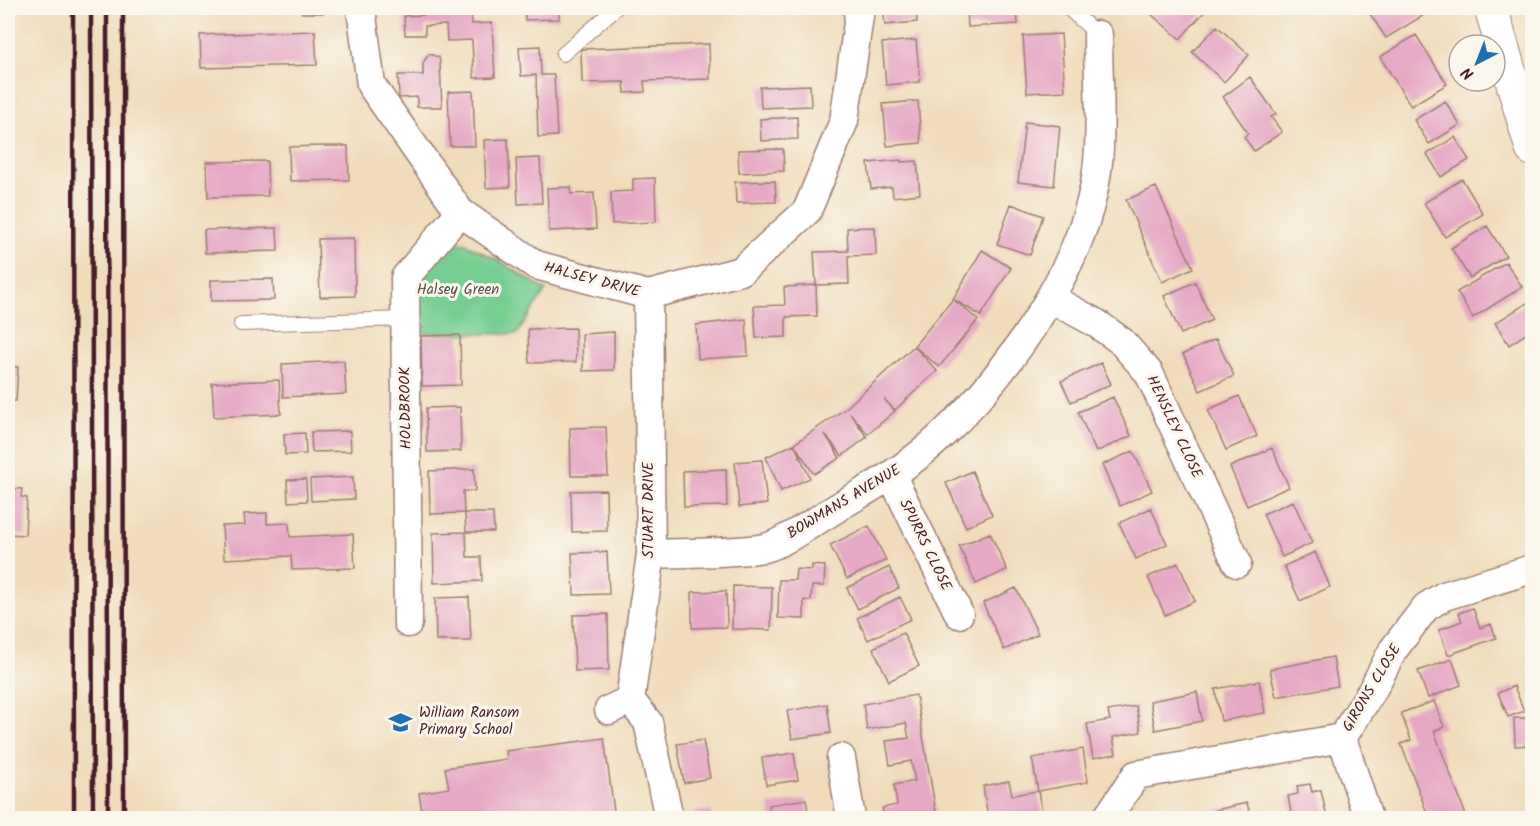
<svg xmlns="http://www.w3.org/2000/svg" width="1540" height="826" viewBox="0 0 1540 826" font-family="Kalam,sans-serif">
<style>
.green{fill:#77ce93;stroke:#60765f;stroke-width:1.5}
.building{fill:#e5a8c5}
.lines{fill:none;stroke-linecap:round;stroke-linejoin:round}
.service-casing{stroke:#9d7e73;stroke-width:16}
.minor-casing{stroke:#9d7e73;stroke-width:31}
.tertiary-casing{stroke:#9d7e73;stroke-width:35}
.service{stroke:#fff;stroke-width:14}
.minor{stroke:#fff;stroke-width:28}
.tertiary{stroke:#fff;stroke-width:33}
.rail{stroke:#4a1f2b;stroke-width:4.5}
.labels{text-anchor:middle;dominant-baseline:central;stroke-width:6;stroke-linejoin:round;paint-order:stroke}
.street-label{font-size:15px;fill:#4a1f2b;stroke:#fbf7ec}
.park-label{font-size:15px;fill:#58544a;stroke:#fbf7ec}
.poi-label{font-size:15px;fill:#4a1f2b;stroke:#fbf7ec;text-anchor:start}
</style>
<rect width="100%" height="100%" fill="#fbf7ec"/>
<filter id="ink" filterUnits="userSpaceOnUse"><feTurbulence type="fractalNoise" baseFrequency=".0167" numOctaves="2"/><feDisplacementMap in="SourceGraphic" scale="12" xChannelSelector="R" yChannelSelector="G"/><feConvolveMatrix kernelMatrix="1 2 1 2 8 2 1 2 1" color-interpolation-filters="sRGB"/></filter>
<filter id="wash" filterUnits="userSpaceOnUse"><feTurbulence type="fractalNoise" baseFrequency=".008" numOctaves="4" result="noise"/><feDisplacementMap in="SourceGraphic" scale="24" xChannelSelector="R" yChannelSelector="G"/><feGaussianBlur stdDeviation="1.35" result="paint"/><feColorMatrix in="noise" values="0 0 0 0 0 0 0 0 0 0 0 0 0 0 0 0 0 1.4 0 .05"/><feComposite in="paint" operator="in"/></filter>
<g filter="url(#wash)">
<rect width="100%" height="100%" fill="#f0dcbb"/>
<path class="green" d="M464,243L501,262L546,290L517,334L417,333L412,283L447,244Z"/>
<g id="blocks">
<path class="building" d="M302,8H322L323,13H302Z
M424,8H446V14L471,13L472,24L492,23L495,77L474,78L472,40L447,41L446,25L425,26V35H405L404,16L424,15Z
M525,8H559V19L525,20Z
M883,8H916L917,22L885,25Z
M967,8H1017L1018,24L968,27Z
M1144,8H1202L1205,11L1180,39Z
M1366,8H1419L1424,15L1386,38Z
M1217,26L1249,55L1224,82L1192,52Z
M315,31L317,65L201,68L200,35Z
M1061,34L1065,91L1027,93L1023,36Z
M1416,35L1447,84L1411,106L1380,57Z
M916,40L920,82L886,85L882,43Z
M709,44L710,79L644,81L645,92L625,93L624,82L582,83L581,49Z
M540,46L541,75H554L557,136L538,137L536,75L521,76L519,47Z
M8,53H11L10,94H8Z
M429,54L439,57L440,62L442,107H417V97L399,98L398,75H423V63Z
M1250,77L1276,114L1271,117L1282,132L1254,151L1244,137L1248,133L1223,97Z
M810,85L811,106L761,108L760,87Z
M473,91L475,146H450L448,92Z
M918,101L921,143L887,146L883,104Z
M1445,101L1460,125L1429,144L1414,120Z
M797,117L798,139L761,141L760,119Z
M1025,122L1060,126L1054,186L1018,182Z
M1455,137L1469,160L1441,177L1427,154Z
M508,139L510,187L486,188L484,140Z
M319,146H348L349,180L290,181L289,147Z
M783,149L784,171L739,173L738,150Z
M540,158L542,203L518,204L516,159Z
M901,160V162L917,161L920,194L893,197L892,187L871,189L868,163Z
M267,161L268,196L208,197L207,162Z
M655,178L656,222L612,224L611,192L633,191V179Z
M1462,179L1483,214L1445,237L1424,203Z
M775,181L776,202L736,203L735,182Z
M571,187V194L594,193L596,229L549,231L547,188Z
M1156,187L1193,268L1162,282L1126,200Z
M1011,204L1043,216L1030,255L997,244Z
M1487,226L1506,256L1470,278L1451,248Z
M875,227L876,255L848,256L849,284L816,285L814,252L848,251L847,228Z
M277,228L278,251L205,253L204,230Z
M354,238L355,296L320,297L318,239Z
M982,250L1011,268L981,316L953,299Z
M1506,262L1522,287L1473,318L1457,292Z
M273,279L274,300L211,301V280Z
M1195,282L1212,320L1181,334L1164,296Z
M816,285L817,316L786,317V337L756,338L754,306L785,305L784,287Z
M953,299L978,320L939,367L914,346L937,371L895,410L884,399L895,411L868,434L850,413L867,437L842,456L825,434L840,458L814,474L794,444L810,478L781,491L766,457L794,444L846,408L914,346Z
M1532,300V330L1509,345L1495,323Z
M746,319L748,356L698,359L696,325Z
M575,328L576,362L529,363L528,329Z
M614,332V370L583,371L582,334Z
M460,335L461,385L422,386L421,336Z
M1216,339L1234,376L1200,391L1183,354Z
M344,361L346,394L283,397L282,364Z
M1101,363L1111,384L1071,402L1061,381Z
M8,366L18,367L16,401H8Z
M279,380L281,414L214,417L212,383Z
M1239,396L1257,436L1226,450L1208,410Z
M1113,397L1131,436L1096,452L1078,412Z
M460,407L461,451L427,452L426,408Z
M606,427L608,476H571L570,428Z
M350,431L351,451L312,452L311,432Z
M305,433L306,454L285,455L284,434Z
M1272,448L1289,487L1247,506L1230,467Z
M1133,451L1152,491L1120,506L1102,465Z
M762,460L767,504L739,507L735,462Z
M474,469L475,491H463L464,513L430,514L429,471Z
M726,469L727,506L684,507L683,471Z
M972,471L992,515L966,527L946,483Z
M353,477L354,499L311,501L310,479Z
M306,479L307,501L288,502L287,480Z
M8,488L22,489L21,497L27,498L25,535L8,534Z
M606,490L607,531L572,532L571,491Z
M1293,501L1312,543L1282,557L1263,514Z
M1151,508L1167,544L1136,559L1119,523Z
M267,513V524L289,523L290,537L353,534L355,568L292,570L291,556L224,559L222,526L245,525L244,514Z
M465,513H493L494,532H466L467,557H481L482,581L434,583L433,533L466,532Z
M869,526L886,560L847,579L830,545Z
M990,533L1007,570L976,584L959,546Z
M607,552L609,594L574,595L572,553Z
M1315,552L1330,587L1300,601L1284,566Z
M1178,563L1195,601L1165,615L1148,577Z
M812,565L825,566L824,586H812L811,601L804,600V619L778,618L779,580H795L796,569L812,570Z
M889,567L899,588L858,609L847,588Z
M733,586L772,587L771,630L732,629Z
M1016,588L1038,634L1004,650L983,603Z
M726,591L727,627L692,628V592Z
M469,597L471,641H436L435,598Z
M900,597L911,619L868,640L857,618Z
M1473,608L1480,628L1491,624L1496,638L1448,655L1439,630L1462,621L1459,613Z
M608,614L609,670L575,671L573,615Z
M903,633L919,666L889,681L873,648Z
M1333,657L1338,686L1276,697L1270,669Z
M1452,659L1461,685L1428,698L1418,671Z
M1259,681L1265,713L1221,721L1215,689Z
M1514,686L1524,711L1508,717L1498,693Z
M1197,692L1202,721L1155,730L1150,701Z
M916,695L937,818H884L882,808L897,805L894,785L915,781L911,761L890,765L886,741L909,738L906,723L867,730L863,704Z
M1434,701L1444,727L1434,731L1467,818H1429L1401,744L1411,740L1401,713Z
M827,704L831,733L792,739L787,711Z
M1136,706L1141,732L1113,737L1116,754L1093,758L1087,724L1110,720L1108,711Z
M1514,718H1532V745L1515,746Z
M604,738L615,818H423L419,793L449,788L445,768L507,759L506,751Z
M703,740L710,778L684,783L677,744Z
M1083,749L1088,782L1038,791L1043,818H988L983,786L1009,781L1012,795L1038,791L1032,758Z
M794,753L798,780L766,785L762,758Z
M1310,784L1312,792L1321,790L1327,818H1292L1288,796L1298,794L1297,786Z
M806,799L809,818H771L769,805Z
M1247,803L1251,818H1217L1215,810Z
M711,810L712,818H694L693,812Z"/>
</g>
</g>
<g filter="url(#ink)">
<use href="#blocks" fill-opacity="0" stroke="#9d7e73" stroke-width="1.5"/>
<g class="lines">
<defs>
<path id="service" d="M1068,8L1098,35
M563,54L616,8
M241,324L405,319"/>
<path id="minor" d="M361,8L371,85L460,212L536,265L648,295L741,271L807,211L844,121L859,16L857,8
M1050,298L1096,323L1121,341L1149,373L1237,563
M892,476L959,614
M651,554C688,552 728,554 764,548C780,546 837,507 855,497C885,480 915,461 940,437C1010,372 1089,259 1098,162C1102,120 1098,77 1098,35
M408,623L405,278L460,212
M630,700L648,722L669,818
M609,710L630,700L651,554L648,295
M1342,738L1368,818
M841,758L851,818
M1107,818L1136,775L1342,738L1373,689L1393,650L1426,607L1444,596L1532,569"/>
<path id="tertiary" d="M1491,8L1532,149"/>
</defs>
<use href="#service" class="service-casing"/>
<use href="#minor" class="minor-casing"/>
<use href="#tertiary" class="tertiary-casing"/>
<use href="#service" class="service"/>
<use href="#minor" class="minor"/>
<use href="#tertiary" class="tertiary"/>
<path class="rail" d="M73,8L74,818
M91,8L93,818
M107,8L108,818
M123,8L124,818"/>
</g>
</g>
<defs>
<symbol id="school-bare" viewBox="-9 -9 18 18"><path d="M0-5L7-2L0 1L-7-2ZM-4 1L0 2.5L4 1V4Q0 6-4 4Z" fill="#1f6fb2" stroke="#fbf7ec" stroke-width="2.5" paint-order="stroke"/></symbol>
</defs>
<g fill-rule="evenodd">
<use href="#school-bare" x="384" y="706" width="33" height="33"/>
</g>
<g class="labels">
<g class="street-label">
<text transform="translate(592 280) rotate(15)">HALSEY DRIVE</text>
<text transform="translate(406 408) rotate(-91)">HOLDBROOK</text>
<text transform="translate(1174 427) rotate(65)">HENSLEY CLOSE</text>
<text transform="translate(844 502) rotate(-31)">BOWMANS AVENUE</text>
<text transform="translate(649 510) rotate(-90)">STUART DRIVE</text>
<text transform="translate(925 545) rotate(64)">SPURRS CLOSE</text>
<text transform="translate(1372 688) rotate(-59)">GIRONS CLOSE</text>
</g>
<g class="park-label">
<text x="458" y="290">Halsey Green</text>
</g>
<g class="poi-label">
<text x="419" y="713">William Ransom<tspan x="419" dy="17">Primary School</tspan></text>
</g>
</g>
<rect width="1540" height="826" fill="none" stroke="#fbf7ec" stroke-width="30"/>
<g transform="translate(1477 63) rotate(222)"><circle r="28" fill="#fbf7ec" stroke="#b4a19f" stroke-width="1.5"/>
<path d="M0-4.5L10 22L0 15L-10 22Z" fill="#1f6fb2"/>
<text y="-9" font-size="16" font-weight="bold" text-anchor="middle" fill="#4a1f2b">N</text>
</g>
</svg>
